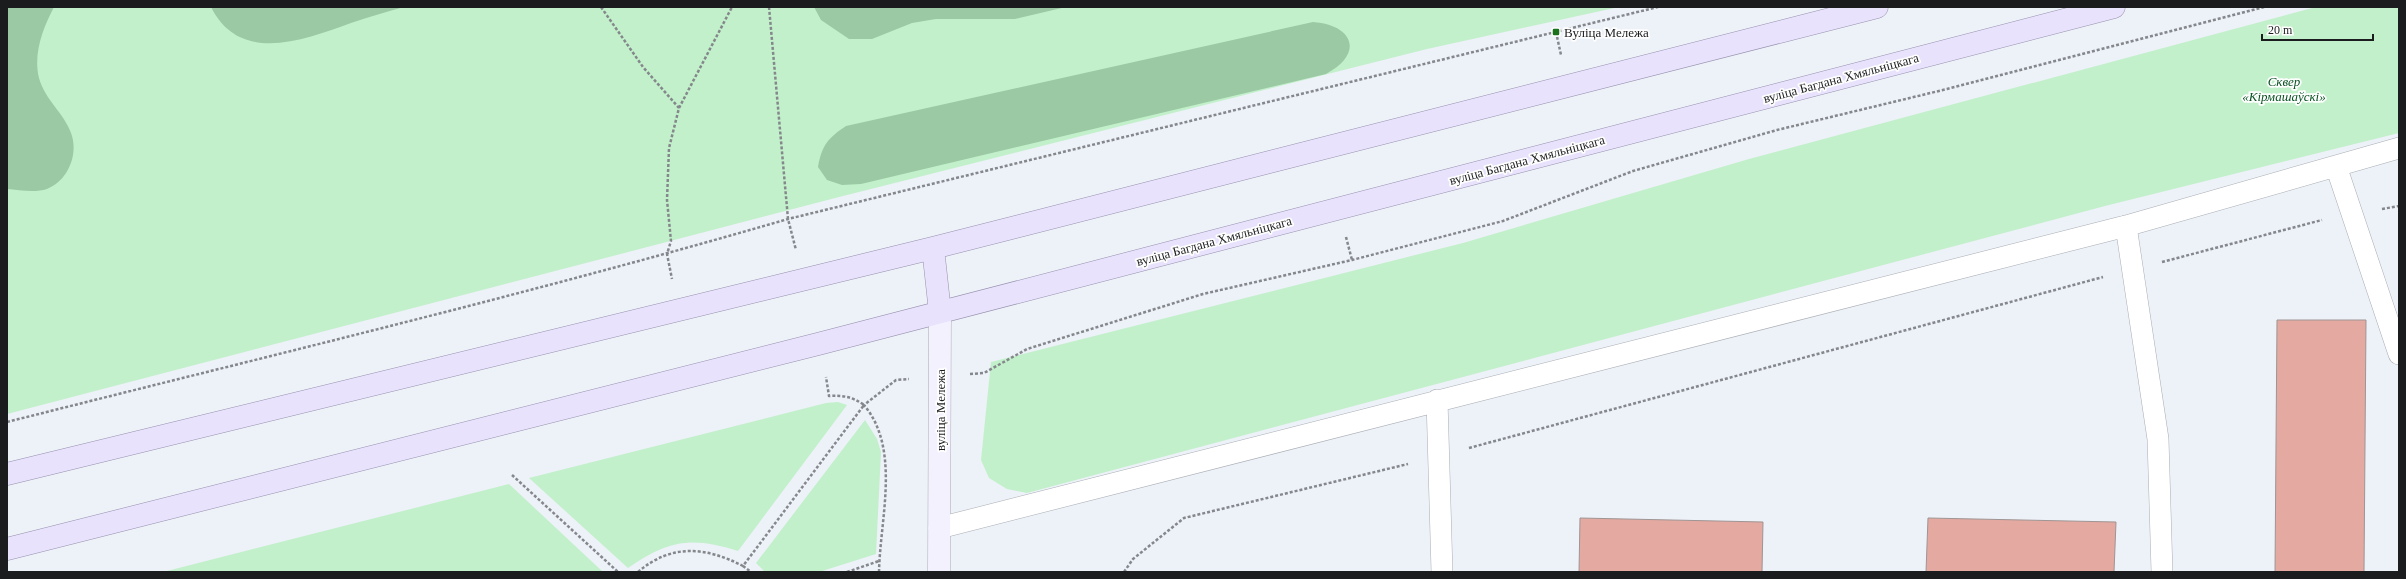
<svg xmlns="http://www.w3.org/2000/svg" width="2406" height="579" viewBox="0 0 2406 579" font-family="Georgia,serif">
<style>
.green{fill:#c2f0ca}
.forest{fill:#9bc9a3}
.building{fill:#e4a9a0;stroke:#9e9594}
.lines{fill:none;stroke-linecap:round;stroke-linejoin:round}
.lane-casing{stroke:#aaaeb4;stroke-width:22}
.secondary-casing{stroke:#aaaeb4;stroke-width:23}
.primary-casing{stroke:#9690ad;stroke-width:23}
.path{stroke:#84878b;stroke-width:2.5;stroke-dasharray:3 2;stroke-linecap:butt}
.lane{stroke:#fff;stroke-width:21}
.secondary{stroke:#f4f1fe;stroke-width:22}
.primary{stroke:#e8e2fc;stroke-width:22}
.poi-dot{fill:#1b711c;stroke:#fefefe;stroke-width:1.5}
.labels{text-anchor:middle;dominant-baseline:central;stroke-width:3.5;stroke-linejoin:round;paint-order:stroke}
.poi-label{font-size:13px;fill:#1b1c1e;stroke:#fefefe;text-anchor:start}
.street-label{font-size:13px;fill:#1b1c1e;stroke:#fefefe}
.park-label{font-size:13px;font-style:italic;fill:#0a5324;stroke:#fefefe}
</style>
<rect width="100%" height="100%" fill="#edf1f8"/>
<path class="green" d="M7,7H1619L1427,49L843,196L7,414Z
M2316,7H2399V133L2105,206L1027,493L1007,489L989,478L981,460L991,362L1463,243L1749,159Z
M838,402L847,405L738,551C692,536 668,540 628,568L529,478L826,403Z
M865,420L877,439L881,452L876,554L819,572H765L756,563Z
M509,484L603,572H163Z"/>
<path class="forest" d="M7,7H54C43,28 33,54 39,78C45,100 64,113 71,133C79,154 68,181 47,189C35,193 19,190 7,189Z
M211,7H404C386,12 368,17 351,23C304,40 240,65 211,7Z
M814,7H1066L1015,19H936L912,23L872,39H849L821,20Z
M1313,22C1354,25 1364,54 1326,74L861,184L842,185L827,180L818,167C822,145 828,138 846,126Z"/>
<path class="building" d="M2277,320H2366L2364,572H2275Z
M1580,518L1763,522L1762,572H1579Z
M1928,518L2116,522L2114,572H1926Z"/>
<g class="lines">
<defs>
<path id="lane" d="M2336,166L2399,354
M2126,226L2158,439L2162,572
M1437,400L1442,572
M939,528L2126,226L2399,148"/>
<path id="secondary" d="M939,572L940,312"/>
<path id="primary" d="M933,248L940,312
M7,474L933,248L1877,7
M7,549L818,344L2114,7"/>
</defs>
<use href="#lane" class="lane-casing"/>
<use href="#secondary" class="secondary-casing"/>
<use href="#primary" class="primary-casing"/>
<path class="path" d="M601,7L643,67L679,108L669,148L667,200L671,241L667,254L672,279
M769,7L788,219L796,250
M1556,32L1561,55
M679,108L732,7
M2382,209L2399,206
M1346,237L1352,260
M2162,262L2322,220
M970,374L984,373L1027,349L1203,294L1352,260L1503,221L1633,171L1777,130L1947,89L2264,7
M7,422C268,356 530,294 788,219L1658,7
M1469,448L2103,277
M512,475L618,572
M743,566L751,572
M638,572C672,543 706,547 743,566L864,405C853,397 843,395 829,396L826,377
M847,572L879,561
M879,572C880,519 901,449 864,405L896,380L909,379
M1124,572L1133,559L1184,518L1408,464"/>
<use href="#lane" class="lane"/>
<use href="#secondary" class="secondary"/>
<use href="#primary" class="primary"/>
</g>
<rect class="poi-dot" x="1552" y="28" width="8" height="8" rx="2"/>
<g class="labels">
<g class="poi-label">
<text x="1564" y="32">Вуліца Мележа</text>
</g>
<g class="street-label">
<text transform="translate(1841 78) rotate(-15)">вуліца Багдана Хмяльніцкага</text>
<text transform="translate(1527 160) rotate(-15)">вуліца Багдана Хмяльніцкага</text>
<text transform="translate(1214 241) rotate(-15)">вуліца Багдана Хмяльніцкага</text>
<text transform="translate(940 410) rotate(-90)">вуліца Мележа</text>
</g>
<g class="park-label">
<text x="2284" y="81">Сквер<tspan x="2284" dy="15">«Кірмашаўскі»</tspan></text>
</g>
</g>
<rect width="2406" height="579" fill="none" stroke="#1b1c1e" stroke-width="16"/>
<path d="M2262 34v6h111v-6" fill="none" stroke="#1b1c1e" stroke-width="2"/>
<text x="2268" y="34" font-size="12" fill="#1b1c1e" stroke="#fefefe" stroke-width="3" paint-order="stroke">20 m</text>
</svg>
